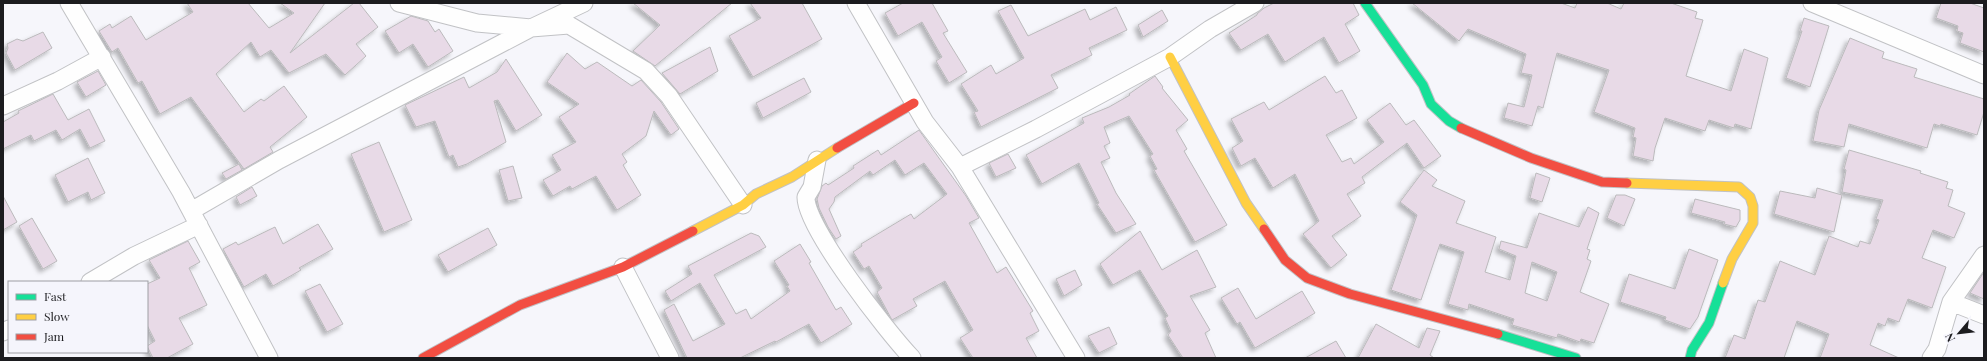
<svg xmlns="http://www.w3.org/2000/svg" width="1987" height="361" viewBox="0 0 1987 361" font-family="'Playfair Display',serif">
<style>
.building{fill:#e8dae7;stroke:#bbbabc;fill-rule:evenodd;filter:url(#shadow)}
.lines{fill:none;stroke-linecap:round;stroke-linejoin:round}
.street-casing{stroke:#c1c2c5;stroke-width:19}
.fast-casing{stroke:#c1c2c5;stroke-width:11}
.slow-casing{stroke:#c1c2c5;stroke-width:11}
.jam-casing{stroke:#c1c2c5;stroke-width:11}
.street{stroke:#fefefe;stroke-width:17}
.fast{stroke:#16e098;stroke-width:9}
.slow{stroke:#ffcf43;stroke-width:9}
.jam{stroke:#f24e42;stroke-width:9}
</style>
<defs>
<filter id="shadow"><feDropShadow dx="-3.5" dy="3.5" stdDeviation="2" flood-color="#0004"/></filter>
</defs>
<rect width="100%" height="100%" fill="#f6f6fb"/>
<path class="building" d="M187,3H248L269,28L294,13L280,3H325L290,53L354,3H359L378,27L356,44L366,56L345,75L326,54L289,73L271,50L260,57L251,42L216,74L244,112L261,99L264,101L284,86L307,117L270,147L273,152L244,169L191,97L160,114L142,81L138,83L118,48L112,52L99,31L110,24L112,28L131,16L146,40L193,12Z
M633,3H732L655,66L633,51L660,25Z
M750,3H802L822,39L753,77L729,36L761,18Z
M903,3H932L948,31L943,33L967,72L949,83L936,61L942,57L922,22L898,36L885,13Z
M1274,3H1353L1359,15L1345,24L1360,51L1339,63L1324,37L1285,62L1268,34L1241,50L1229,33L1257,15V14L1264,8Z
M1412,3H1561L1575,8L1577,3H1607L1621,9L1624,3H1671L1697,12L1695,18L1703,20L1686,76L1731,91L1744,49L1768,58L1751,129L1735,124L1734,128L1709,120L1705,131L1665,118L1655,148L1653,161L1633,156L1636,138L1633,137L1635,128L1594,112L1609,70L1557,53L1543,108L1538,106L1532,126L1504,118L1508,103L1524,107L1532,75L1521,73L1526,54L1468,29L1459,41Z
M1941,3H1970L1984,8V52L1960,43L1963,33L1957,31L1958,26L1936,18Z
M1011,5L1028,36L1085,9L1090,20L1116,7L1127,30L1089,48L1092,55L1051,75L1058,88L981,127L974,112L978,111L961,84L991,65L996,74L1024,58L998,11Z
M1162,10L1168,21L1143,37L1138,25Z
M411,16L428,21L435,32L439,29L453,51L428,67L413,44L399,53L385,31Z
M1804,18L1829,26L1810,87L1786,78L1802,31H1800Z
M43,32L52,48L15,70L6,53L8,48L7,44L17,39L23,41Z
M1850,38L1884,52L1882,58L1917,69L1914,77L1984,99V112L1977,135L1941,124L1940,126L1934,124L1927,148L1849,124L1844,147L1813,141L1819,110Z
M710,47L718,71L680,94L662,73Z
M567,53L585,69L597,62L632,86L641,80L661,102L679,129L671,135L654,111L646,136L622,154L627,162L623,165L641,195L617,210L596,176L572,189L570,186L553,196L543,180L561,170L552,155L576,142L559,117L579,104L547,82Z
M506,59L542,115L516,131L498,100L494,101L506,142L467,164L458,167L453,155L449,157L435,121L416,127L405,105L464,77L469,88L497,72Z
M98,71L106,85L86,97L77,82Z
M1155,76L1163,87L1162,88L1188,120L1176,130L1187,149L1184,151L1227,225L1195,242L1154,170L1157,169L1150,156L1153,154L1129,116L1104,127L1110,143L1104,146L1110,158L1101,162L1116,193L1136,224L1116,233L1097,204L1099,203L1079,163L1042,184L1026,155L1084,123L1082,118L1109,107L1130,95L1129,94Z
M1325,76L1336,93L1342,90L1357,118L1326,135L1342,162L1351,158L1354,164L1384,142L1367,120L1390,103L1406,125L1414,120L1441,156L1424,168L1407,143L1362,177L1365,183L1347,194L1361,216L1332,236L1347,255L1331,268L1303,234L1319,221L1295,174L1273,188L1255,158L1241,166L1232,148L1243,141L1231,119L1264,102L1269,110Z
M804,78L811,92L763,118L756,103Z
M53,94L68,120L89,109L105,141L90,148L80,129L62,140L56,130L34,141L31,135L3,149V122L19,113L18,111Z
M919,130L966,196L979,218L969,223L997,273L1006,267L1033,311L1030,313L1039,331L1026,338L1037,358H973L960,338L973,330L945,281L913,299L917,306L892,320L877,292L882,288L869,266L864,269L853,252L862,246L861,244L911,214L914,219L947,194L924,163L905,175L895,160L873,175L870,171L835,197L834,202L829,209L841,236L836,239L828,227L819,208L817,199L822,186L826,183L828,185L854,168L853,166L878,150L881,155Z
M379,142L412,220L384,232L351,154Z
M1849,150L1921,171L1920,173L1948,182L1946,188L1953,190L1948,206L1965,213L1954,238L1933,230L1922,258L1946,267L1932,308L1908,299L1899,322L1888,318L1885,326L1878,323L1870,345L1899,358H1820L1829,334L1797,321L1784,358H1725L1734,335L1745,339L1758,300L1765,302L1780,261L1815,275L1829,236L1858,247L1860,241L1870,244L1879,220L1876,219L1883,200L1842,192L1846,170L1844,169Z
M1008,154L1016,168L996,177L989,163Z
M88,158L105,193L91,200L88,192L68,202L55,175Z
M239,164L242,170L226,179L222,173Z
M513,166L522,198L508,201L499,170Z
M1424,170L1437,180L1432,186L1465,201L1456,223L1496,237L1485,272L1510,280L1516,256L1499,249L1501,241L1527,248L1539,213L1579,227L1588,207L1599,213L1587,249L1590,250L1587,259L1591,261L1580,292L1609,304L1594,343L1581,339L1580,342L1558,334L1557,338L1512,325L1514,319L1469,304L1468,310L1448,304L1464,252L1440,244L1421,300L1391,290L1417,215L1400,202ZM1532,262L1557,272L1547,301L1525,293Z
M1536,173L1550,178L1542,202L1530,198Z
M252,187L257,196L240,205L236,197Z
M1817,188L1842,195L1834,232L1774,214L1780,191L1815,198Z
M1616,195H1625L1635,199L1624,226L1607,218Z
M3,196L17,222L3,230Z
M1695,199L1740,210V220L1736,227L1724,224L1725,222L1691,213Z
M32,218L57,261L43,269L19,226Z
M318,224L333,249L299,268L301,270L273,286L266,274L244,287L223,249L236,242L238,245L275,227L283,244Z
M488,228L497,245L448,272L438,255Z
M1140,231L1162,270L1197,250L1216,287L1190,296L1210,330L1205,333L1216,358H1183L1168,335L1171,331L1165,318L1168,316L1140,270L1113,285L1100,264Z
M751,233L759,236L766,247L714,275L736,314L746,309L751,319L790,291L787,286L789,285L774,261L800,244L811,262L809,263L836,310L841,307L852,324L821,343L809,324L776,342L775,341L740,358H687L664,310L674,304L693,341L725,324L700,283L671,301L665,291L692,274L688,266Z
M188,241L200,262L189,268L207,305L179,318L193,344L167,358H153L147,346L155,341L147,325V284L160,278L149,260Z
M1689,249L1718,260L1698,317L1690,329L1665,320L1666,317L1620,302L1629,274L1675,289Z
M1075,270L1082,285L1064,296L1056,279Z
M1984,272V299L1970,293Z
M320,284L343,324L327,332L305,291Z
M1238,288L1256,319L1302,291L1315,313L1255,348L1240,322L1237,324L1221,298Z
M1376,324L1419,348L1427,328L1440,331L1430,355L1434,358H1358Z
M1109,327L1117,344L1099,353L1088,336Z
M1336,341L1346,358H1305Z"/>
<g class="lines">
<defs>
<path id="street" d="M69,3L181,192L269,358
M399,3L477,23L531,28L569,25L646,71L669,96L743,205
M856,3L925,122L960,167L1076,358
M1812,3L1984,75
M3,106L58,81L102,57
M817,160L812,187L806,197C805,227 888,333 912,358
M960,167L1036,129L1170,57L1210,29L1255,3
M191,211L279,160L531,28L584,3
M623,267L670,358
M90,282L134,256L199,225
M1951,302L1984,315
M3,332L9,329
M1931,358L1937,349L1951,302L1984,255"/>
<path id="fast" d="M1365,3L1423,85L1431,104L1449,121L1461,128
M1498,334L1576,358
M1690,358L1692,350L1709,323L1723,283"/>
<path id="slow" d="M1170,57L1246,203L1264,229
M1627,183L1739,187L1750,197L1753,206V223L1732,259L1723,283
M693,231L743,205L756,194L792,177L837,148"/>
<path id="jam" d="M1461,128L1531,158L1602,182L1627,183
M837,148L914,103
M1264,229L1285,260L1307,278L1350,294L1498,334
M423,358L520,305L623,267L693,231"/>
</defs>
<use href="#street" class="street-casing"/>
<use href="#fast" class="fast-casing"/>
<use href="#slow" class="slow-casing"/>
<use href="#jam" class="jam-casing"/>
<use href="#street" class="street"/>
<use href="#fast" class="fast"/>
<use href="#slow" class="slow"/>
<use href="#jam" class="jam"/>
</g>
<rect width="1987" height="361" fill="none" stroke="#1c1c1f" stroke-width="8"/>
<rect x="8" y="281" width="140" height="72" fill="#f5f5fc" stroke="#9e9ea4"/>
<rect x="16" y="294" width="20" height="6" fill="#16e098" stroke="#9e9ea4"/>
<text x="44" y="301" font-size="12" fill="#1c1c1f">Fast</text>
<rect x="16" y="314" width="20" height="6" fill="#ffcf43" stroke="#9e9ea4"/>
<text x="44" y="321" font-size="12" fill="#1c1c1f">Slow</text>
<rect x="16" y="334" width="20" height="6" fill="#f24e42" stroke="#9e9ea4"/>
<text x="44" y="341" font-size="12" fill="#1c1c1f">Jam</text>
<g transform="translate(1959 333) rotate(242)" stroke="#f5f5fc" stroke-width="3" paint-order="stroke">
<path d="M0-3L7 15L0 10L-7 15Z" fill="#1c1c1f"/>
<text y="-6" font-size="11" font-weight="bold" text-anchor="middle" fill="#1c1c1f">N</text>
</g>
</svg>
